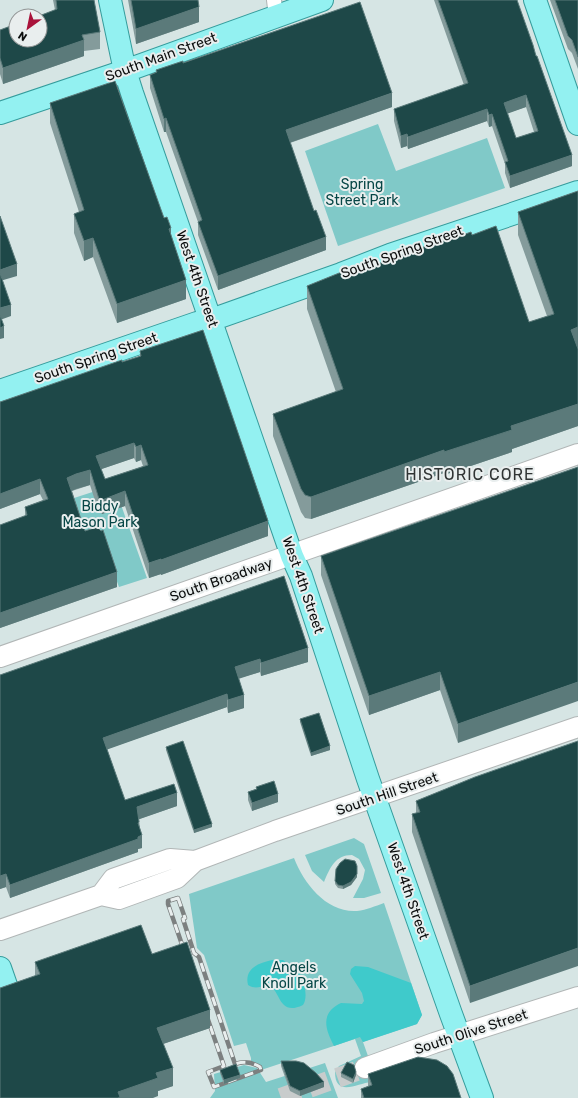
<svg xmlns="http://www.w3.org/2000/svg" width="578" height="1098" viewBox="0 0 578 1098" font-family="Rubik,sans-serif">
<style>
.built{fill:#d6e5e4;fill-rule:evenodd}
.green{fill:#80c9c8}
.forest{fill:#3fcacb}
.lines{fill:none;stroke-linecap:round;stroke-linejoin:round}
.secondary-tunnel{stroke:#c8cccc;stroke-width:20;stroke-dasharray:20 10;stroke-linecap:butt}
.street-casing{stroke:#b1b6b6;stroke-width:16}
.secondary-casing{stroke:#b1b6b6;stroke-width:22}
.primary-casing{stroke:#359c9c;stroke-width:24}
.street{stroke:#fff;stroke-width:14}
.secondary{stroke:#fff;stroke-width:20}
.primary{stroke:#93f1f1;stroke-width:22}
.rail-casing{stroke:#7c8080;stroke-width:4.5}
.rail{stroke:#e9eeee;stroke-width:3;stroke-dasharray:9;stroke-linecap:butt}
.wall{fill:#849b9b;fill-rule:evenodd}
.shaded-wall{fill:#5b7a7a}
.building{fill:#1e4848;stroke:#5b7a7a;fill-rule:evenodd}
.labels{text-anchor:middle;dominant-baseline:central;stroke-width:4;stroke-linejoin:round;paint-order:stroke}
.street-label{font-size:14px;fill:#0c0e0e;stroke:#e9eeee}
.park-label{font-size:14px;fill:#064646;stroke:#e9eeee}
.quarter-label{font-size:16px;letter-spacing:1px;fill:#303434;stroke:#e9eeee}
</style>
<rect width="100%" height="100%" fill="#e9eeee"/>
<path class="built" d="M0,0H578V1098H0ZM16,16H40V40H16Z"/>
<path class="green" d="M378,124L396,171L487,138L505,188L338,246L305,151Z
M114,485L147,578L119,587L101,538L85,542L71,499Z
M354,838L364,844L381,893L364,898H353L363,879L365,870L359,859L352,855C335,855 330,868 324,882L312,871L305,855Z
M294,858C304,884 327,913 357,911C367,910 375,906 384,903L422,1015L417,1024L363,1042L368,1056L366,1058L371,1082C358,1083 335,1098 335,1072L339,1066L361,1056L355,1039L261,1070L260,1066L251,1063V1058L246,1043L234,1046L204,955L197,948L189,894Z
M325,1063L338,1098H210L215,1091L214,1074L244,1065L257,1068L266,1082Z"/>
<path class="forest" d="M272,960H283C288,964 297,970 300,975C305,983 308,998 303,1005C278,1017 281,990 269,986C261,984 258,991 248,985C244,968 259,963 272,960Z
M355,966L368,967L411,983L422,1015L417,1024L363,1042L360,1037L334,1046C325,1029 320,1013 341,1003L362,1004L364,1001L362,993L350,974L351,969Z"/>
<g class="lines">
<path class="secondary-tunnel" d="M281,1098L365,1068"/>
<defs>
<path id="street" d="M274,0L276,17"/>
<path id="secondary" d="M0,657L578,454
M101,895L113,879L170,859L195,861
M0,930L101,895L119,899L177,878L195,861L275,831L578,727
M365,1068L434,1043L578,997"/>
<path id="primary" d="M110,0L125,71L132,93L292,556L301,576L368,779L451,1014L482,1098
M535,0L578,124
M0,113L125,71L322,0
M0,391L197,323L211,320L341,274L390,255L578,192
M0,968L8,991"/>
</defs>
<use href="#street" class="street-casing"/>
<use href="#secondary" class="secondary-casing"/>
<use href="#primary" class="primary-casing"/>
<use href="#street" class="street"/>
<use href="#secondary" class="secondary"/>
<use href="#primary" class="primary"/>
<defs>
<path id="rail" d="M178,898L185,918L183,919L194,953L199,957L235,1064C244,1061 252,1062 260,1067L261,1070L214,1087L208,1072L224,1066L168,904V901Z"/>
</defs>
<use href="#rail" class="rail-casing"/>
<use href="#rail" class="rail"/>
</g>
<path class="wall" d="M53,0H94L100,32V49L84,51V56L3,84L0,74V30L55,10Z
M128,0H198L199,22L136,44Z
M434,0H517L572,166L510,188L505,173V164L492,126L489,127L487,121L408,149L407,146L401,148L394,121V109L464,85ZM526,107L534,132L516,138L507,113Z
M550,0H578V69L572,53L568,49Z
M183,63L392,107L290,143L326,250L218,290L198,235V222L166,132H164L150,88V75L156,73V70Z
M50,103L164,218L171,236L186,299L117,323L93,257L84,261L74,233V214L79,212L50,123Z
M578,191V426L512,449V452L444,475V473L311,519L305,518L301,512L273,436V414L336,392L307,309V286L356,272L460,236L472,235L529,322L547,316L518,235V212Z
M140,351L268,536L161,575V574L149,578L125,506L102,514L101,513H99L90,485L72,491L85,531L117,587L0,628V525L25,516V507L43,500L40,494L0,509V402L140,356ZM134,458L136,462L141,460L143,466L105,479L101,469Z
M578,467L458,743L440,690L369,715L321,575V556Z
M284,576L308,662L261,676L260,672L239,678L244,708L228,713L227,707L107,749L125,800L177,806L139,819L142,848L138,849V852L10,898L6,887L0,889V675Z
M300,719L330,750L311,756L300,722Z
M166,747L212,827L194,833L166,750Z
M475,777L470,1003L412,832V814L416,813V801Z
M256,787L278,802L252,811L248,800V792L256,789Z
M357,870V877L351,885L343,889L338,888L335,884V881Z
M152,954L210,1028L163,1044L173,1086L158,1091V1096L35,976V962Z
M281,1061L324,1087L300,1096L290,1091L281,1066Z
M220,1070L240,1078L224,1084L220,1073Z
M341,1073L356,1075L353,1083L341,1077Z
M368,1074L461,1098H361V1089L368,1086Z"/>
<path class="shaded-wall" d="M199,7V22L136,44V29Z
M84,40V56L3,84V68Z
M392,93V107L286,144V130Z
M526,95V107L504,115V103Z
M487,109V121L408,149V137Z
M492,114V126L489,127V115Z
M166,118V132H164V119Z
M407,134V146L401,148V136Z
M572,155V166L510,188V176Z
M171,228V247L169,229Z
M326,237V250L218,290V276Z
M93,238V257L84,261V241Z
M17,264V276L0,281V270Z
M186,280V299L117,323V304Z
M11,305V316L0,320V308Z
M4,326V338L0,339V328Z
M578,327V350L571,330Z
M578,404V426L512,449V452L444,475V452L511,426Z
M134,443V458L96,471V456Z
M141,445V460L136,462V447Z
M444,450V473L311,519V497Z
M90,470V485L76,489L67,493V478L76,474Z
M40,479V494L0,509V494Z
M125,491V506L102,514V500Z
M101,498V513H99V499Z
M268,521V536L161,575V560Z
M161,559V574L149,578V563Z
M117,572V587L0,628V613Z
M308,648V662L261,676V663Z
M260,659V672L235,680V667Z
M440,672V690L369,715V696Z
M578,682V701L458,743V724Z
M227,694V707L103,751V738Z
M244,695V708L228,713V700Z
M330,746V750L311,756V753Z
M177,793V806L137,820V807Z
M278,794V802L252,811V803Z
M212,824V827L194,833V830Z
M142,835V848L138,849V852L10,898V885Z
M357,866V877L351,885L343,889V886Z
M6,874V887L0,889V876Z
M578,948V966L470,1003V986Z
M210,1010V1028L157,1046V1028Z
M173,1068V1086L158,1091V1096L153,1098H118V1092L156,1073Z
M356,1072V1075L353,1083V1079Z
M240,1075V1078L224,1084V1080Z
M324,1082V1087L300,1096V1091Z"/>
<path class="building" d="M56,0H94L100,32L82,35L84,40L3,68L0,58V30L16,24V40H40V16H39L57,9Z
M131,0H198L199,7L136,29Z
M438,0H517L533,45L536,56H537L572,155L510,176L505,162L508,161L492,114L489,115L487,109L408,137L407,134L401,136L394,109L468,83ZM526,95L538,131L516,138L504,103Z
M555,0H578V57L572,40L568,36Z
M360,2L392,93L286,130L314,211L316,210L326,237L218,276L198,222L202,220L166,118L164,119L150,75L157,72L156,70L183,61V63Z
M115,81L164,218L167,217L171,228L169,229L186,280L117,304L93,238L84,241L74,214L84,210L50,103Z
M578,191V327L571,330L578,349V404L511,426L512,430L444,452V450L311,497L305,495L301,489L273,414L343,389L307,286L354,267L356,272L459,234L460,236L471,232L472,235L496,226L529,322L554,314L518,212Z
M0,216L17,264L0,270Z
M0,273L11,305L0,308Z
M0,315L4,326L0,328Z
M203,330L268,521L161,560V559L149,563L125,491L102,500L101,498L99,499L90,470L76,474L67,478L85,531L97,527L101,531L103,530L117,572L0,613V525L27,515L25,507L48,499L40,479L0,494V402L122,360V362L141,356L140,351ZM134,443L136,447L141,445L148,465L105,479L96,456Z
M578,467V682L458,724L440,672L369,696L321,556Z
M284,576L308,648L261,663L260,659L235,667L244,695L228,700L227,694L103,738L125,800L174,784L177,793L137,807L139,822L138,823L142,835L138,837V839L10,885L6,874L0,876V675Z
M319,713L330,746L311,753L300,719Z
M183,741L212,824L194,830L166,747Z
M578,741V948L470,986L412,814L420,812L416,801L475,777Z
M274,781L278,794L252,803L248,792L257,789L256,787Z
M345,859L355,861L357,866V874L351,882L343,886L338,885L335,881L336,869L340,863Z
M141,925L152,954L187,942L210,1010L157,1028L173,1068L156,1073L158,1078L118,1092L120,1097L118,1098H0V988L40,974L35,962Z
M418,1057L437,1060L447,1066L453,1074L461,1098H364L361,1089L372,1085L368,1074Z
M281,1061H296L304,1063L316,1073L324,1082L300,1091L290,1086Z
M347,1062L354,1065L356,1072L353,1079L341,1073Z
M236,1064L240,1075L224,1080L220,1070Z"/>
<g class="labels">
<g class="street-label">
<text transform="translate(161 57) rotate(-20)">South Main Street</text>
<text transform="translate(402 252) rotate(-20)">South Spring Street</text>
<text transform="translate(197 279) rotate(71)">West 4th Street</text>
<text transform="translate(96 358) rotate(-19)">South Spring Street</text>
<text transform="translate(221 580) rotate(-19)">South Broadway</text>
<text transform="translate(303 585) rotate(71)">West 4th Street</text>
<text transform="translate(387 794) rotate(-19)">South Hill Street</text>
<text transform="translate(408 891) rotate(71)">West 4th Street</text>
<text transform="translate(471 1032) rotate(-18)">South Olive Street</text>
</g>
<g class="park-label">
<text x="362" y="184">Spring<tspan x="362" dy="16">Street Park</tspan></text>
<text x="100" y="506">Biddy<tspan x="100" dy="16">Mason Park</tspan></text>
<text x="294" y="967">Angels<tspan x="294" dy="16">Knoll Park</tspan></text>
</g>
<g class="quarter-label">
<text x="470" y="474">HISTORIC CORE</text>
</g>
</g>
<g transform="translate(28 28) rotate(213)"><circle r="19" fill="#e9eeee" stroke="#919494"/>
<path d="M0-3L7 15L0 10L-7 15Z" fill="#a9123a"/>
<text y="-6" font-size="11" font-weight="bold" text-anchor="middle" fill="#0c0e0e">N</text>
</g>
</svg>
